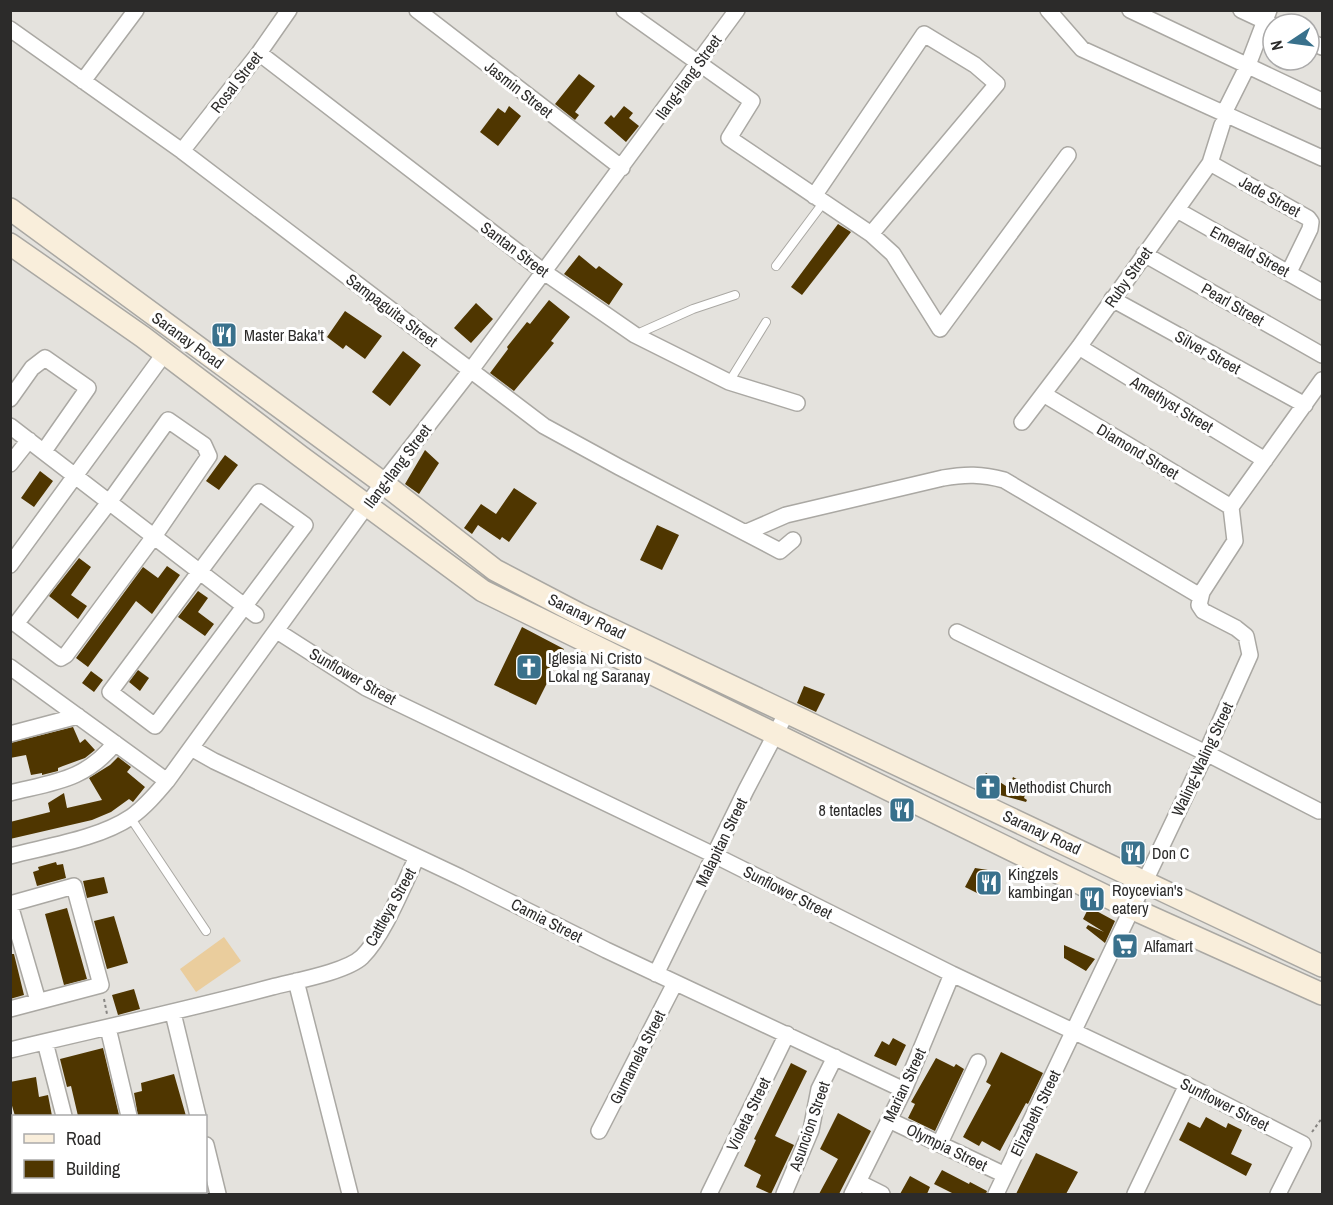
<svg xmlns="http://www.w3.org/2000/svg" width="1333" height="1205" viewBox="0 0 1333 1205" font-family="'Archivo Narrow',sans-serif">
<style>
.green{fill:#eacd9d}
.building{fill:#4f3600}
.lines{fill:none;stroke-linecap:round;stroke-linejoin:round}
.lane-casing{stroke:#aaa8a3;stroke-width:10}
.street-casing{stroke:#aaa8a3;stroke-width:18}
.secondary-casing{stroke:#aaa8a3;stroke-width:24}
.path{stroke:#878582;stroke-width:2;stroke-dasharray:3 3;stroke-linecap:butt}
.lane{stroke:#fff;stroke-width:8}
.street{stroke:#fff;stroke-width:15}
.secondary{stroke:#f9eedb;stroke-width:21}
.labels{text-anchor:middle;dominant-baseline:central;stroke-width:6;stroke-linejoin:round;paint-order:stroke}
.street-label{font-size:16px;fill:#2c2b2a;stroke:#fff}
.poi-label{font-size:16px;fill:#2c2b2a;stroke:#fff;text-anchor:start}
</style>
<rect width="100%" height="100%" fill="#e4e2dd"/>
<path class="green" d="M224,937L241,961L196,992L180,969Z"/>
<path class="building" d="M579,74L595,86L575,112L579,115L575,120L555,104Z
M509,106L521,116L498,146L480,132L498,108L505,113Z
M624,106L633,113L629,118L639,126L626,142L604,123L611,115L614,118Z
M838,224L851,232L802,295L791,287Z
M579,255L596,269L599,266L623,284L609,305L564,274Z
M549,300L570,317L551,341L554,343L514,391L490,373L508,349L507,347L527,322L530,324Z
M476,303L493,319L471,343L454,328Z
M345,311L382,336L365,359L346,345L343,349L327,337Z
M403,351L421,365L390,406L372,392Z
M425,450L439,463L419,494L405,484Z
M225,455L238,465L219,490L206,481Z
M40,471L53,481L34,507L21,498Z
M514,488L537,503L509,542L502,537L500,540L478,525L472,534L464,528L481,504L496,514Z
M657,525L679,535L662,570L640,560Z
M79,558L91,567L71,595L87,606L78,619L49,596Z
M167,566L180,575L152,614L136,601L88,667L76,658L143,567L158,578Z
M198,591L208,598L198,612L214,624L205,636L178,617Z
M522,627L564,649L536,705L494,685Z
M138,670L149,678L140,691L129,682Z
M91,671L103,680L94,692L82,683Z
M804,686L825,694L816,712L797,703Z
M73,727L80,743L85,739L95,750L85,758L63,766L58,768V771L42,775V773L31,775L26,755L10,758V743Z
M118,757L131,767L127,772L145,787L133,802L129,799L111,812L92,820L10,839V822L50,812L48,803L64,793L67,808L102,800L89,778L110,765Z
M986,773L1009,788L1013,777L1028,785L1024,798L1027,800L1026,802L996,794L995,797L977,788Z
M56,862L57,865L63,864L66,878L37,886L33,872L39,870L38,867Z
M975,868L988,870L979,894L965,887Z
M104,877L108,893L87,898L83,881Z
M1089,907L1115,921L1105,943L1086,928L1088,925L1104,932L1083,919Z
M67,908L87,979L64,985L45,914Z
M114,916L128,963L107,969L94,921Z
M1064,945L1095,959L1086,971L1064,958Z
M10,954H14L24,995L10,999Z
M134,989L140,1009L118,1015L112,995Z
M893,1038L906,1045L896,1066L874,1056L882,1041L889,1045Z
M103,1048L119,1115L78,1116L71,1086L67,1087L60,1059Z
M1001,1052L1043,1073L1028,1104L1026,1103L1000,1151L982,1141L979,1146L963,1137L991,1085L986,1082Z
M936,1058L954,1067L956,1064L964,1069L935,1131L908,1118L915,1104L911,1102Z
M791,1063L807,1071L775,1136L794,1145L771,1194L756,1187L761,1175L744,1166L756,1140L754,1139Z
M174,1074L186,1116H138L134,1093L142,1091L141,1083Z
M36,1077L39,1097L48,1095L52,1116H15L10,1099V1082Z
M838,1113L871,1131L839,1194H819L838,1159L820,1149Z
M1206,1117L1226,1128L1228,1123L1242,1130L1231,1154L1252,1164L1246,1176L1179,1140L1188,1122L1200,1128Z
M1036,1153L1078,1172L1066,1194H1016Z
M942,1170L969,1184L970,1182L987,1191L986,1194H954L934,1184Z
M910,1176L930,1187L927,1194H900Z"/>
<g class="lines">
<defs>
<path id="lane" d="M776,266L823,203
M637,334L693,309L735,295
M729,382L766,322
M130,817L206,931"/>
<path id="street" d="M417,10L622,168
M624,10L752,101L729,138L871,234L893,254L940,329L1068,155
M1048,10L1082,49L1322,158
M1130,10L1322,101
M1241,10L1273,25
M10,29L182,151L544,426L619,467L780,551L793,540
M1309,41L1322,47
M259,53L544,272L635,335L729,382L797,403
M83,81L136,10
M1224,113L1248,65L1269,10
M182,151L259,53L289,10
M1210,163L1308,218L1311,222L1310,229L1289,272
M814,196L924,34L975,65L997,84L871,234
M1177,210L1322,292
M1144,254L1322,355
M1112,299L1305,405
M1079,347L1265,460
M1045,395L1231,507
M10,399L32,368L45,358L88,388L44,451
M168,420L204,445L209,456L155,535L66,655L61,658L16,624L110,501Z
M1022,422L1079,347L1210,163L1222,125
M10,426L256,615
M10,464L29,440
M259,492L305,525L155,726L110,692Z
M1231,507L1322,380
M747,532L786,515L943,478C965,474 982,474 1004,480L1200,596
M10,565L164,354
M277,631L366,688L714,855L952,974L1187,1085L1303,1144L1278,1194
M957,632L1206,753L1319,811
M10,667L167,781
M10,734L78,716
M191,748L214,761L460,877L606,950L904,1090
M10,793C54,782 86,780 115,743
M10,856C48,846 98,839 131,817C145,807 156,794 167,781L383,483L471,370L737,10
M10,904L74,886L101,985L10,1009
M10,905L38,1001
M656,974L746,790L787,712
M296,981L350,1194
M173,1013L198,1116
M108,1028L129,1116
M45,1042L64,1116
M10,1050C98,1029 185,1010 272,987C295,981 346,972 362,957C384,935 403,886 417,857
M889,1120L1005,1175
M599,1131L675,983
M940,1143L978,1062
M206,1145L218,1194
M10,1166L14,1178
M858,1182L882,1194
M17,1192L18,1194
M83,1192L84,1194
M147,1192L148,1194
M709,1194L787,1034
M784,1194L811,1130L819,1089L835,1057
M852,1194L904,1090L952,974
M996,1194L1206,753L1250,655L1246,636L1236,628L1203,611L1199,605L1202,592L1235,541L1231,507
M1135,1194L1187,1085"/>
<path id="secondary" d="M10,209L383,483L495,570L579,614L1322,966
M10,244L143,337L300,456L483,591L1122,904L1322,994"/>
</defs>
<use href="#lane" class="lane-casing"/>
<use href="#street" class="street-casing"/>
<use href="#secondary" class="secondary-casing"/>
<path class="path" d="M104,999L107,1014
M1312,1132L1322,1118"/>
<use href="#lane" class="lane"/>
<use href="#street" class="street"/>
<use href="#secondary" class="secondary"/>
</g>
<defs>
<symbol id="restaurant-square" viewBox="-11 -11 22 22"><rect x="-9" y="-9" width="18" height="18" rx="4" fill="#39718c" stroke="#fff"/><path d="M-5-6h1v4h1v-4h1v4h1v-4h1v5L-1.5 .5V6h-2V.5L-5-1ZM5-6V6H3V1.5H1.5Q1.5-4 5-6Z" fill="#fff"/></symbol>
<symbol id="church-square" viewBox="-11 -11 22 22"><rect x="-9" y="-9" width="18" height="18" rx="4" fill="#39718c" stroke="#fff"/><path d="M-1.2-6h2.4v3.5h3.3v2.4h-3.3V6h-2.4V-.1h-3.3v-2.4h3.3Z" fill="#fff"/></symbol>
<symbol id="supermarket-square" viewBox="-11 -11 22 22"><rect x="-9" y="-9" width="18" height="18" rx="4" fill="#39718c" stroke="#fff"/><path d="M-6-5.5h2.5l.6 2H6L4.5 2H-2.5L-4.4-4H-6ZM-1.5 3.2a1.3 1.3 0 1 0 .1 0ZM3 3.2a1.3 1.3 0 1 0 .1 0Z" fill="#fff"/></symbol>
</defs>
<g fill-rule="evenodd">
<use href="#restaurant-square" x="209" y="320" width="30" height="30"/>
<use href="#church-square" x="514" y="652" width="30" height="30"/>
<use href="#church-square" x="973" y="772" width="30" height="30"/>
<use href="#restaurant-square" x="887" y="795" width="30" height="30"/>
<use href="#restaurant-square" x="1118" y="838" width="30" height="30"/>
<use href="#restaurant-square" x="974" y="868" width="30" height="30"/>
<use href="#restaurant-square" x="1077" y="884" width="30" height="30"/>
<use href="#supermarket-square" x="1110" y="931" width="30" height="30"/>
</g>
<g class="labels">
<g class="street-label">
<text transform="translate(688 77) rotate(-54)">Ilang-Ilang Street</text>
<text transform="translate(236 82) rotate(-52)">Rosal Street</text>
<text transform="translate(519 89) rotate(38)">Jasmin Street</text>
<text transform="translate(1270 196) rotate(29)">Jade Street</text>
<text transform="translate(515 249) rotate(37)">Santan Street</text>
<text transform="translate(1250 251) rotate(29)">Emerald Street</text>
<text transform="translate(1128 277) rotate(-55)">Ruby Street</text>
<text transform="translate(1233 304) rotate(30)">Pearl Street</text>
<text transform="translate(392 310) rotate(37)">Sampaguita Street</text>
<text transform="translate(188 340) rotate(36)">Saranay Road</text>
<text transform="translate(1208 352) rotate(29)">Silver Street</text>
<text transform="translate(1172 404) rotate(31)">Amethyst Street</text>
<text transform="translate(1138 451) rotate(31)">Diamond Street</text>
<text transform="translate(397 466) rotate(-53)">Ilang-Ilang Street</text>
<text transform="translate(587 616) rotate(26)">Saranay Road</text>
<text transform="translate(353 676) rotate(30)">Sunflower Street</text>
<text transform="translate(1202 759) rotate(-65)">Waling-Waling Street</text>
<text transform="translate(1042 832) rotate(25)">Saranay Road</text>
<text transform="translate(721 842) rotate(-64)">Malapitan Street</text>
<text transform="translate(788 892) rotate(27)">Sunflower Street</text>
<text transform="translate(390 907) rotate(-61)">Cattleya Street</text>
<text transform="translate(547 920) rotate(27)">Camia Street</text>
<text transform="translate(637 1057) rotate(-63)">Gumamela Street</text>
<text transform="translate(904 1085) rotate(-65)">Marian Street</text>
<text transform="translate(1225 1104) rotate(27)">Sunflower Street</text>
<text transform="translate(1035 1113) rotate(-64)">Elizabeth Street</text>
<text transform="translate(748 1114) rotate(-64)">Violeta Street</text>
<text transform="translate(809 1126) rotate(-71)">Asuncion Street</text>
<text transform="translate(947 1147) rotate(26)">Olympia Street</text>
</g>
<g class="poi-label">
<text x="244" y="335">Master Baka't</text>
<text x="548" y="658">Iglesia Ni Cristo<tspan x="548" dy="18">Lokal ng Saranay</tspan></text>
<text x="1008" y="787">Methodist Church</text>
<text x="882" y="810" text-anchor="end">8 tentacles</text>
<text x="1152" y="853">Don C</text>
<text x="1008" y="874">Kingzels<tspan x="1008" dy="18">kambingan</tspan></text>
<text x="1112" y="890">Roycevian's<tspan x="1112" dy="18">eatery</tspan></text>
<text x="1144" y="946">Alfamart</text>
</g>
</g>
<rect width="1333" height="1205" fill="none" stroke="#2c2b2a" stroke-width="24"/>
<rect x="12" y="1115" width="195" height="78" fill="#ffffff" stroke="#abaaaa" stroke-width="1.5"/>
<rect x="24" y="1134" width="30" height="9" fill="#f9eedb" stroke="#abaaaa" stroke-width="1.5"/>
<text x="66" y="1145" font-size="18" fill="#2c2b2a">Road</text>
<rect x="24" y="1160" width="30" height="18" fill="#4f3600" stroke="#abaaaa" stroke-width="1.5"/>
<text x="66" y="1175" font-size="18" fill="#2c2b2a">Building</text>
<g transform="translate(1291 42) rotate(257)"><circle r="28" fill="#ffffff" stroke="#abaaaa" stroke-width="1.5"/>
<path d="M0-4.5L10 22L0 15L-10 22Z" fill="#39718c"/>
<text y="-9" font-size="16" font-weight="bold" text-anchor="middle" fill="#2c2b2a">N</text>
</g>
</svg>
